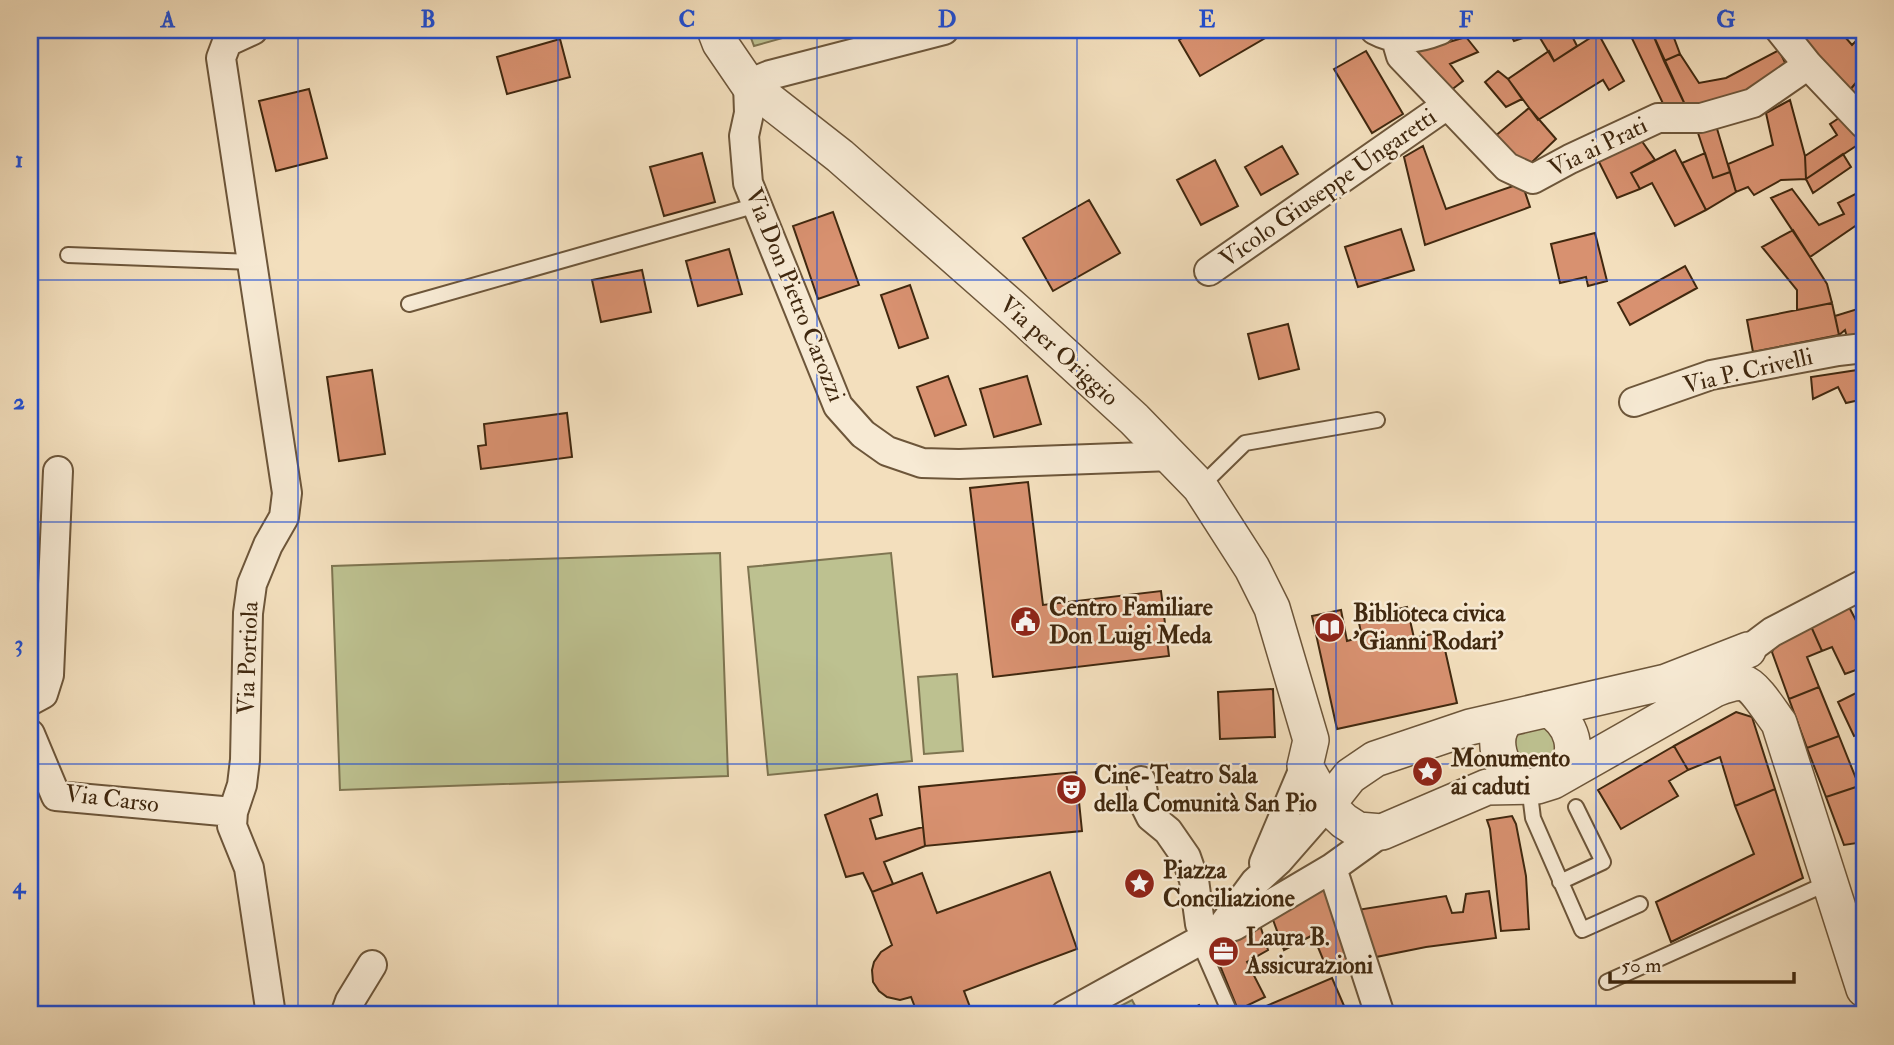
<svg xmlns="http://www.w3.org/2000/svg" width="1894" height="1045" viewBox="0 0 1894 1045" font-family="'IM FELL Double Pica',serif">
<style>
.green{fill:#bdc190;stroke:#7e7450;stroke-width:2}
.building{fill:#d89170;stroke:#40280f;stroke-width:2}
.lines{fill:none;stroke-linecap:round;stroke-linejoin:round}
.service-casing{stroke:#6d563a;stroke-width:18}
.minor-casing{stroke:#6d563a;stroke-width:32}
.tertiary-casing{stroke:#6d563a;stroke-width:38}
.service{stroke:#f7ead4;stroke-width:14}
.minor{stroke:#f7ead4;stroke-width:28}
.tertiary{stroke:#f7ead4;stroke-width:35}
.grid{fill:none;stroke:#1d4ed8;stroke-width:2;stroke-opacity:0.55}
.labels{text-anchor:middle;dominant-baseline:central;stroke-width:5;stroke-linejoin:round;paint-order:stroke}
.street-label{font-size:24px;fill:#40280f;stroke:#f7ead4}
.poi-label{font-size:24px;font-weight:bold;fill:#40280f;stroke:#f7ead4;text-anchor:start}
.neatline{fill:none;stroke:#1d4ed8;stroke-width:2.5}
.grid-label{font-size:23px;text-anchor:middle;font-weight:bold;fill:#1d4ed8}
</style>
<rect width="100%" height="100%" fill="#f3dfbd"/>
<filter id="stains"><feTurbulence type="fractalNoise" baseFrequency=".00286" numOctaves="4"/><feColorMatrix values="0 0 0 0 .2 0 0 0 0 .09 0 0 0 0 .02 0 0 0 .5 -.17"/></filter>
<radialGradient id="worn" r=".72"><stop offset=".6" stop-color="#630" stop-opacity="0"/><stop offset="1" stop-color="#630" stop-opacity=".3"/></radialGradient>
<path class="green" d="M748,30H811L754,46Z
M720,553L728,776L340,790L332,566Z
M891,553L912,761L768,775L748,567Z
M957,674L963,751L924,754L918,677Z
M1543,725L1559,742L1551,765L1528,770L1521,767L1512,740L1515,734Z
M1132,1000L1140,1015H1103Z"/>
<path class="building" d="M1196,30H1279L1200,76L1179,40Z
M1508,30H1569L1577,46L1554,61L1537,33L1514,41Z
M1628,30H1651L1687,109L1667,112Z
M1651,30H1671L1680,54L1664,61Z
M1791,30H1839L1852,45L1864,33V73L1849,91Z
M1598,33L1624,81L1609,90L1603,80L1538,120L1508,79L1549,51L1554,61Z
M1466,37L1478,52L1450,64L1463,81L1450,91L1415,52Z
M560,39L570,77L507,94L497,57Z
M1779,50L1790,73L1747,102L1687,109L1664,61L1680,54L1699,83L1726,78Z
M1366,51L1403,114L1372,133L1334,69Z
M1498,71L1508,79L1522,99L1506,107L1485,82Z
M1861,77L1864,80V110L1849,91Z
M309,89L327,158L276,171L259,101Z
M1790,100L1805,156L1806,179L1781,180L1754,195L1748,187L1736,192L1728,164L1773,145L1766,113Z
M1529,108L1556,139L1528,166L1494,137Z
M1842,116L1862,142L1806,179L1805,156L1837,135L1830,124Z
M1715,122L1730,172L1713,178L1696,127Z
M1639,137L1655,160L1631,173L1640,189L1617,198L1598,160Z
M1282,146L1298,174L1261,195L1245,167Z
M1423,146L1446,209L1522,183L1530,207L1425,245L1404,157Z
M1675,150L1706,210L1675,226L1652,183L1640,189L1631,173Z
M702,153L715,202L664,216L650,167Z
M1705,153L1713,178L1730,172L1736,192L1706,210L1682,163Z
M1843,154L1851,167L1813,193L1806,179Z
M1215,160L1238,206L1201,225L1177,180Z
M1792,189L1819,225L1844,214L1838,203L1863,190L1864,220L1810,257L1771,198Z
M1089,200L1120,253L1053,291L1023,238Z
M833,212L859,285L818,299L793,226Z
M1401,229L1414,270L1358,287L1345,247Z
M1793,230L1827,284L1832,303L1797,310V290L1762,247Z
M1595,233L1607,281L1588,286L1586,277L1560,283L1551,244Z
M729,249L742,294L698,306L686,261Z
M1685,266L1697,288L1630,325L1618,303Z
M642,270L651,312L601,322L592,280Z
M910,285L928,338L899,348L881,295Z
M1832,303L1839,335L1753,352L1747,320Z
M1864,307V341L1849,345L1845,330L1839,335L1835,316Z
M1288,324L1299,369L1259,379L1248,334Z
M1864,369V399L1846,403L1838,387L1813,399L1811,377Z
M372,370L385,454L339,461L327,377Z
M948,376L966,425L935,436L917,387Z
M1027,376L1041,424L994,437L980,389Z
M567,413L572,457L481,469L478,446L486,445L484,424Z
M1028,482L1043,605L1161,591L1169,656L993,677L970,488Z
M1848,605L1864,636V667L1845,674L1832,647L1822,651L1810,624Z
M1407,607L1414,638L1441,632L1457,703L1337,729L1312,616L1341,610L1347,641L1362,637L1358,618Z
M1810,624L1822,651L1807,657L1819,687L1789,699L1772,652L1776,644Z
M1819,687L1839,736L1807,748L1789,699Z
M1273,689L1275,737L1220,739L1218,692Z
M1864,689V732L1854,736L1838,702Z
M1736,712L1752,717L1775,789L1735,806L1720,757L1688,770L1674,746Z
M1839,736L1859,786L1826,797L1807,748Z
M1674,746L1688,770L1669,781L1678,796L1621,829L1598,790Z
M1076,772L1082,831L925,846L919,787Z
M1859,786L1864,802V842L1844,845L1826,797Z
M1775,789L1803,878L1671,942L1656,902L1754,854L1735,806Z
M877,794L882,815L870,819L876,839L923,827L925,846L884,862L893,884L872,892L863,873L846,877L825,815Z
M1512,816L1516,824L1526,876L1529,929L1501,931L1490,829L1487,820Z
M1050,872L1077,949L964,991L973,1015H918L911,997L900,1000L887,997L879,991L873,982L872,970L874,962L881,952L892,945L872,892L922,873L937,913Z
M1328,886L1351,966L1327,969L1313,935L1284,950L1272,917Z
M1489,891L1496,938L1426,947L1371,958L1357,910L1446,896L1452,913L1463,912L1466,894Z
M1260,925L1268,950L1247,962L1265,997L1238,1010L1214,951Z
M1332,978L1348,1015H1245Z
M1199,1005L1204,1015H1180Z"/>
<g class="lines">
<defs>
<path id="service" d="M68,255L253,262
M409,304L757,205
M1200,487L1245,443L1377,420
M1529,786L1533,818L1582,930L1640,904
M1560,882L1603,862L1576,807
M1199,942L1231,1015
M1607,982L1830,882"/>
<path id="minor" d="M253,30L227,42L221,58L287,493L284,517L268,545L252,584L248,613L245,760L242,785L233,812L232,826L249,868L271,1015
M944,30L770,75L748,84L749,113L744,136L748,183L838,406L863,434L887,451L922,463L959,464L1172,456
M1375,30C1397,42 1417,39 1440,30
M1780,30L1808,65L1864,124
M1396,39L1401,56L1507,167L1533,179L1570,159L1658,118H1701L1753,103L1808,65
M1209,271L1447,105
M1634,402L1711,375L1838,351L1864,348
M1748,650L1772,632L1864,584
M30,701L43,694L49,675L58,471
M30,734L56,796L233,812
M1141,781L1145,805L1151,817L1168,831L1186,857L1194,880L1200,924L1208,938
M1264,863L1305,766
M1332,868L1380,1015
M1221,928L1255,882L1278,861L1327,805
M345,1015L350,1001L372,965
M1065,1015L1219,930L1234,926L1332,868L1382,832"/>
<path id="tertiary" d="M715,30L720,43L748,84L840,156L1015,310L1134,419L1200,487L1252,568L1272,608L1311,740L1305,766L1327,805L1344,821L1358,830L1382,832L1487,787L1537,786L1553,781L1715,689C1723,686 1735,681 1744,683C1755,686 1772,714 1779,723L1864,989
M1548,709C1573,724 1580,750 1564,774
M1508,719C1487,736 1502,771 1518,786
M1327,805L1350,776L1375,759L1470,727L1666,682L1748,650"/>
</defs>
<use href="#service" class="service-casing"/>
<use href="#minor" class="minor-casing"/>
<use href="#tertiary" class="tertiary-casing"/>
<use href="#service" class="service"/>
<use href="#minor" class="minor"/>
<use href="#tertiary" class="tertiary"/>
</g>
<path class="grid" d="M298,30V1015M558,30V1015M817,30V1015M1077,30V1015M1336,30V1015M1596,30V1015M30,280H1864M30,522H1864M30,764H1864"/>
<defs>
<symbol id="civic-disc" viewBox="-11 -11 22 22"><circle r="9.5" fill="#8f2418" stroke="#f7ead4"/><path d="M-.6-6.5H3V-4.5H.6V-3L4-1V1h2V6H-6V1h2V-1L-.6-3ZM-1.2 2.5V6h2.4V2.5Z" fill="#fff"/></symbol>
<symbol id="library-disc" viewBox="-11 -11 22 22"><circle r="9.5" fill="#8f2418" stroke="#f7ead4"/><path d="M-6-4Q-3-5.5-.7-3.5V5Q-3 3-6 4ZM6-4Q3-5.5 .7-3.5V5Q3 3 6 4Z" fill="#fff"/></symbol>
<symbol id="sight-disc" viewBox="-11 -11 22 22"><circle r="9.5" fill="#8f2418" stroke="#f7ead4"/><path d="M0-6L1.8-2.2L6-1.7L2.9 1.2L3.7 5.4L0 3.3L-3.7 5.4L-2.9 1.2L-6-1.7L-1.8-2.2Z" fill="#fff"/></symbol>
<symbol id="theatre-disc" viewBox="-11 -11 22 22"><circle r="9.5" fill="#8f2418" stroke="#f7ead4"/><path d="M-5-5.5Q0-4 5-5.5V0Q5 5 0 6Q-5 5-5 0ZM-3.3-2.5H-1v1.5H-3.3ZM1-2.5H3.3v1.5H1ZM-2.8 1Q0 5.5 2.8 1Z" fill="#fff"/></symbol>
<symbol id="office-disc" viewBox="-11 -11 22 22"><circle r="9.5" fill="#8f2418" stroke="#f7ead4"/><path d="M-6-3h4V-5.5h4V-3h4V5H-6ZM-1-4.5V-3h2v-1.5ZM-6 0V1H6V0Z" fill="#fff"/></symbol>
</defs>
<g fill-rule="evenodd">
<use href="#civic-disc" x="1008" y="604" width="35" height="35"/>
<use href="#library-disc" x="1312" y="610" width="35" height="35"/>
<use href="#sight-disc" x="1410" y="754" width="35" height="35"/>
<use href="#theatre-disc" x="1054" y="772" width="35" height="35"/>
<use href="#sight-disc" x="1122" y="866" width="35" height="35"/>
<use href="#office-disc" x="1206" y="934" width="35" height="35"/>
</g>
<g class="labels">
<g class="street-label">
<text transform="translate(1598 147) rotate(-26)">Via ai Prati</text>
<text transform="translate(1328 188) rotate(-35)">Vicolo Giuseppe Ungaretti</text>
<text transform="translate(795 295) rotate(68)">Via Don Pietro Carozzi</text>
<text transform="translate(1059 351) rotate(42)">Via per Origgio</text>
<text transform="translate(1748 371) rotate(-13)">Via P. Crivelli</text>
<text transform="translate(248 658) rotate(-88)">Via Portiola</text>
<text transform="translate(112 799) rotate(7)">Via Carso</text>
</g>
<g class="poi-label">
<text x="1049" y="607">Centro Familiare<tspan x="1049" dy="28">Don Luigi Meda</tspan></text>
<text x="1353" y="613">Biblioteca civica<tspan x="1353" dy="28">'Gianni Rodari'</tspan></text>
<text x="1451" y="758">Monumento<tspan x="1451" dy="28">ai caduti</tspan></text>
<text x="1094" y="775">Cine-Teatro Sala<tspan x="1094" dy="28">della Comunità San Pio</tspan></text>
<text x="1163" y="870">Piazza<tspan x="1163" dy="28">Conciliazione</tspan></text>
<text x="1246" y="937">Laura B.<tspan x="1246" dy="28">Assicurazioni</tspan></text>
</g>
</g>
<rect width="1894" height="1045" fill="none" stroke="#f3dfbd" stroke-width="77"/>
<path d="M1610 972v10h184v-10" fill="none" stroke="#40280f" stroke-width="3.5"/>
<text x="1621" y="972" font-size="21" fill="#40280f" stroke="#f7ead4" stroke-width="5" paint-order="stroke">50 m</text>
<rect x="38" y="38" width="1818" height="968" class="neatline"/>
<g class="grid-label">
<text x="168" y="27">A</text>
<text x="428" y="27">B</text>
<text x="687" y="27">C</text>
<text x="947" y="27">D</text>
<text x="1207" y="27">E</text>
<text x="1466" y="27">F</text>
<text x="1726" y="27">G</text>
<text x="19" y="167">1</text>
<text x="19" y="409">2</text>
<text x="19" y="651">3</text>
<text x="19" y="893">4</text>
</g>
<rect width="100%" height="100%" filter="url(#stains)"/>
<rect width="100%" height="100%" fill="url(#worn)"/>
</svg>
